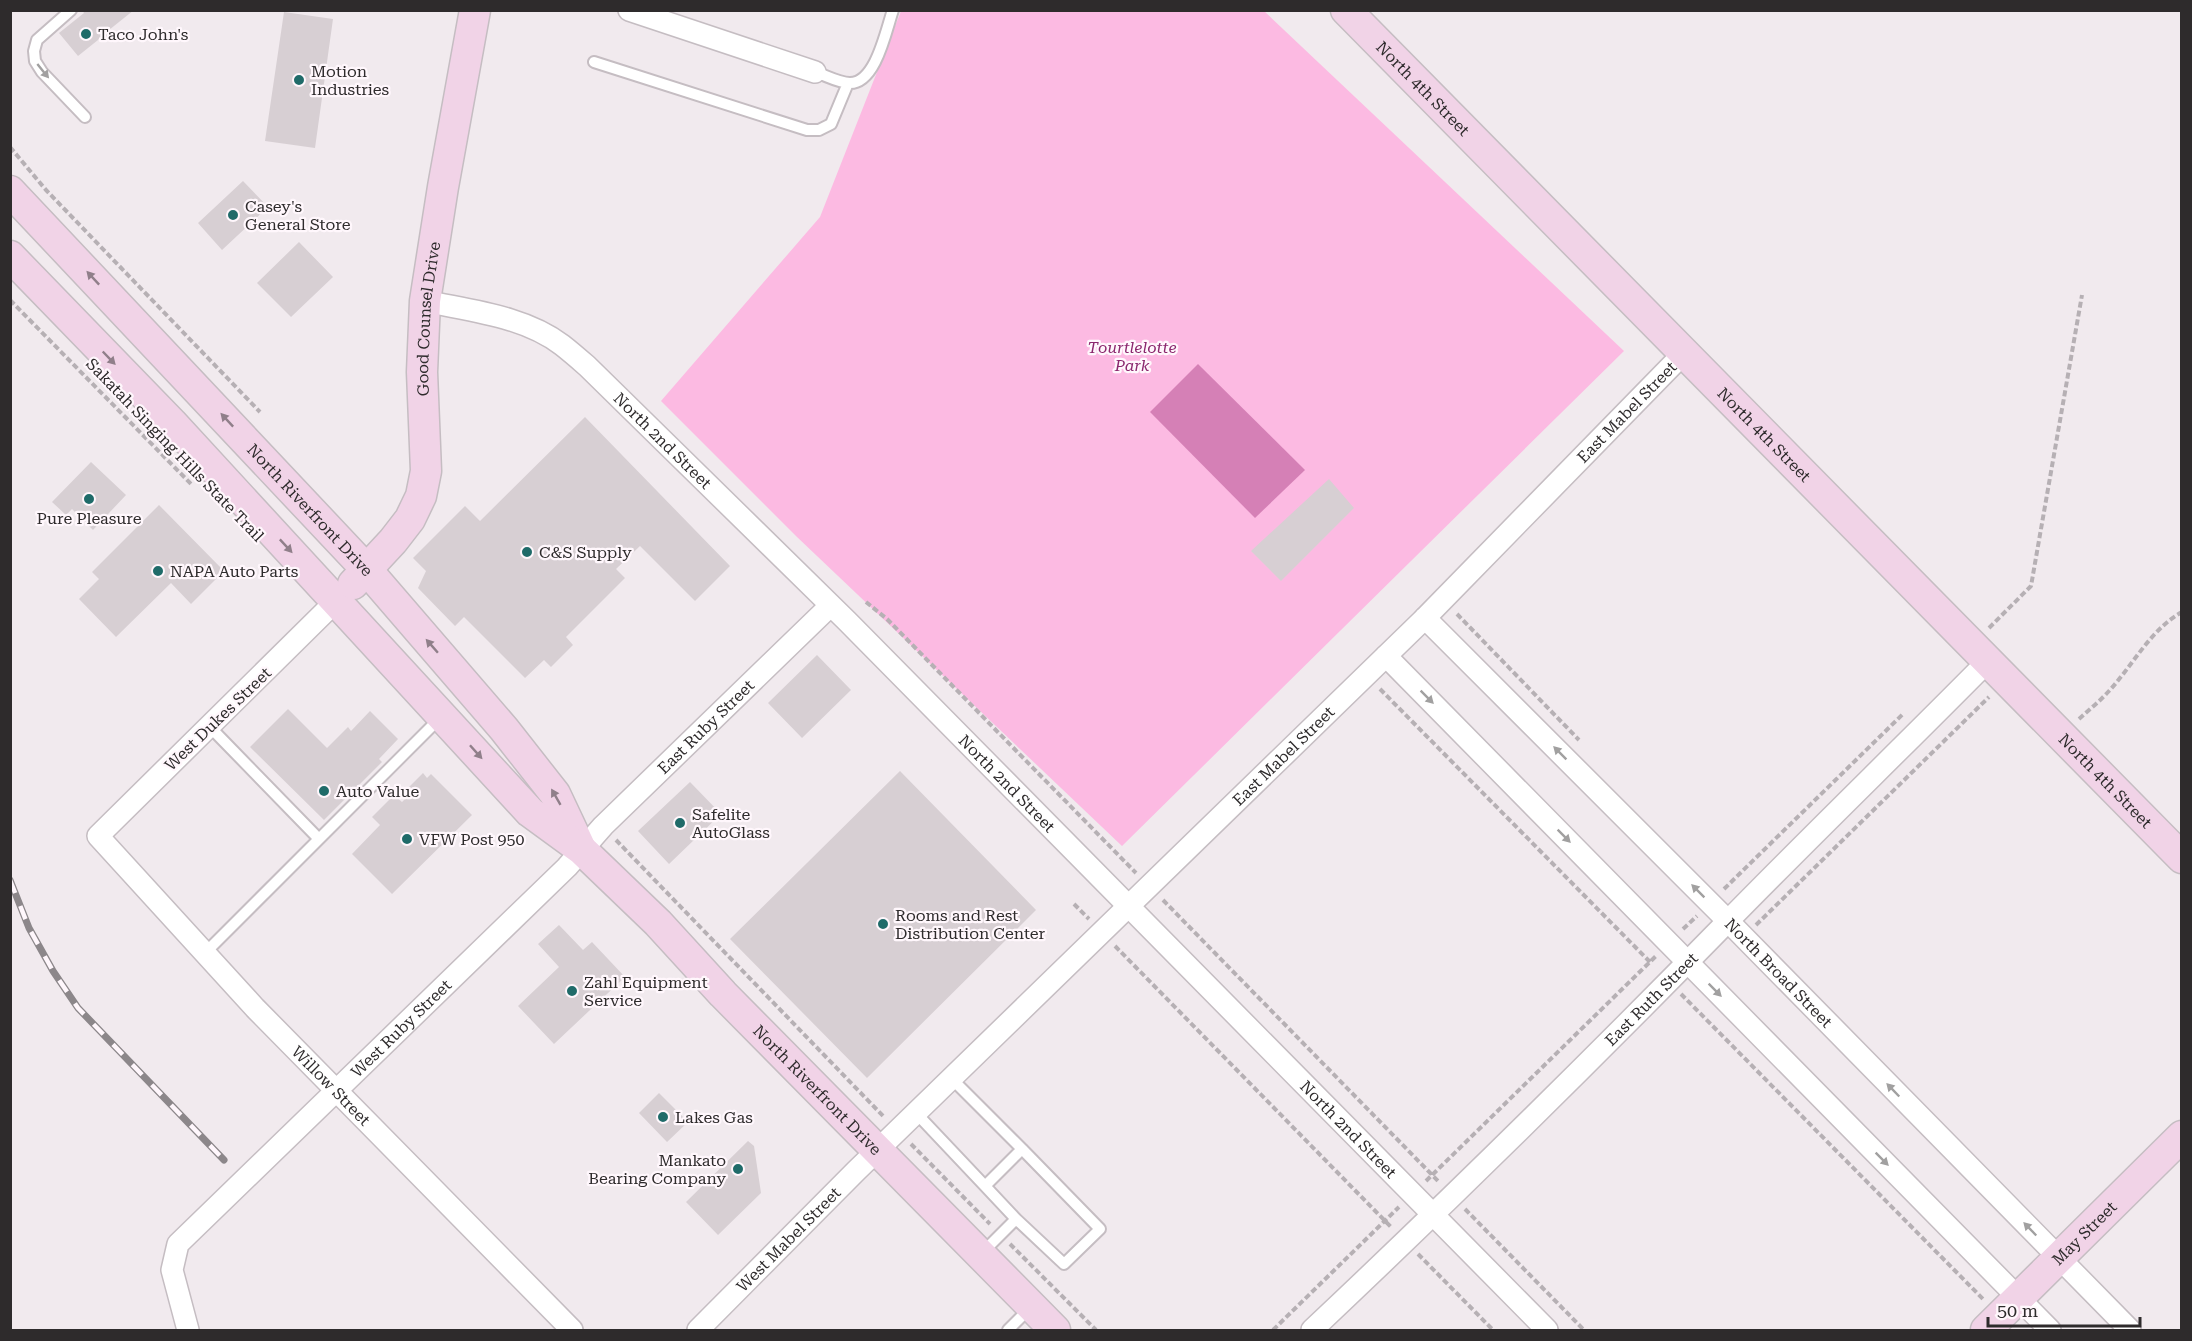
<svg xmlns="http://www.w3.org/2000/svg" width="2192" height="1341" viewBox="0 0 2192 1341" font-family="'Roboto Serif',serif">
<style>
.green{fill:#fcbae2}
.water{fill:#d580b6}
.building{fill:#d7cfd3}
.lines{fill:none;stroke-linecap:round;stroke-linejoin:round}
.lane-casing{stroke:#c5bdc2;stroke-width:14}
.street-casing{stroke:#c5bdc2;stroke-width:24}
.secondary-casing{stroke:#c5bdc2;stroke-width:33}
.path{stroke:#b6b0b4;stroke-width:4;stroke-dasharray:6 3;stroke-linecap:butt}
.lane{stroke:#fff;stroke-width:10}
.street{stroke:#fff;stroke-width:21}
.secondary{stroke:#f1d3e7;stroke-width:30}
.rail-casing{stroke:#8c878a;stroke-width:7}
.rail{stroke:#fff7fc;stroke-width:4.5;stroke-dasharray:14;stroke-linecap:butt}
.oneway{fill:#a1a0a0}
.oneway2{fill:#907f8a}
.poi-dot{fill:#1f6b69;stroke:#fff7fc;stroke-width:2}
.labels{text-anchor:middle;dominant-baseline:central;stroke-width:4.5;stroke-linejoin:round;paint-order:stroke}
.poi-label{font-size:16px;fill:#2e2b2c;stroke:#fff7fc;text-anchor:start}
.street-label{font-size:16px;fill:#2e2b2c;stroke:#fff7fc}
.park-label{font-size:16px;font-style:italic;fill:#8b276e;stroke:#fff7fc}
</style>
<rect width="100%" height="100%" fill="#f1eaee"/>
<path class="green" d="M901,11H1264L1624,351L1122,846L797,537L661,401L820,217Z"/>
<path class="water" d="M1198,364L1305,470L1255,518L1150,412Z"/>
<path class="building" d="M82,10H134L109,30L113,35L107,40L103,36L78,56L59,33L84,13Z
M284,12L333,19L315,148L265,141Z
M243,181L268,207L222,250L198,223Z
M299,242L333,277L291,317L257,283Z
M585,417L730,566L695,601L640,546L616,569L625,578L566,637L573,645L551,667L544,660L525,678L464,617L455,626L418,588L426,571L413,558L465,506L480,521Z
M91,462L126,495L93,530L72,509L66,515L52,502Z
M1329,479L1354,508L1281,581L1251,551Z
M159,505L224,571L191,604L171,583L116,637L79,599L99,579L92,572Z
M817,655L851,690L802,738L768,703Z
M288,709L327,748L348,727L351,731L370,711L398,739L379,759L382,762L324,820L250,747Z
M900,771L1036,910L867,1078L730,939Z
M423,773L427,778L431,774L472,815L392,894L352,854L380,825L372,817L394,795L402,802L412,792L408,788Z
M690,782L721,814L669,864L638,831Z
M559,925L583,950L592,942L625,977L554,1044L518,1006L559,967L538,944Z
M659,1093L688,1122L667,1142L639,1113Z
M748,1141L754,1146L761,1193L718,1235L686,1202Z"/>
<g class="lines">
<defs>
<path id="lane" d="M71,10L37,40L34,51L35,61L42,72L85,117
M594,62L807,130H819L831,124L848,83
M815,72C825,75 839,83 850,83C876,83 886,30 893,10
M210,727L319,839
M205,953L440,718
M951,1078L1022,1149
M916,1113L985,1186
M981,1254L1016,1219L985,1186L1022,1149L1100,1229L1064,1264L1016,1219
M1008,1330L1029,1309"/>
<g id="street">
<path d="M629,10L815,72"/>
<path id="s1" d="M425,301C471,311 524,316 562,345C571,352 579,359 587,366L847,621L1547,1330"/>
<path id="s2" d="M336,601L98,836L255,1008L572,1330"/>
<path id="s3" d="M1425,618L1728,921L2130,1330"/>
<path d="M1386,656L2050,1330"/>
<path id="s4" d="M188,1330L172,1270L178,1244L567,867L603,826L830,606"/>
<path id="s5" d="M698,1330L856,1171L1425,618L1683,354"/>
<path id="s6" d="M1312,1330C1453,1197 1591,1061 1727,922C1813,834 1901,749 1987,662"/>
</g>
<g id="secondary">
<path id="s7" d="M1346,10L2182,858"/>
<path id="s8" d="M10,191L367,570L504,729L555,794L580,847"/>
<path id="s9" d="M10,256L172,423L530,812L582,850L658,923L723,994L1055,1330"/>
<path id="s10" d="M353,584L393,541L410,519L421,496L426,471L422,372L425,301L443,187L475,10"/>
<path id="s11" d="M1986,1330L2182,1136"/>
</g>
</defs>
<use href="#lane" class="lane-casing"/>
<use href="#street" class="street-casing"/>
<use href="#secondary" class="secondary-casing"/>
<path class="path" d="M10,147L46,190L260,412
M10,300L193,486
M866,602L887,619L1136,873
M1457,614L1579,740
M1989,628L2031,586L2082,295
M1380,689L1651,963
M2079,719C2089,710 2100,701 2109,691C2133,665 2151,629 2182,612
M616,840L884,1117
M1724,889L1903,714
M1163,900L1439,1182
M1074,904L1089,919
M1756,925L1989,697
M1683,929L1697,916
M1115,946L1391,1227
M1681,994L1984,1300
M911,1144L990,1224
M1426,1181L1657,955
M1465,1209L1584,1330
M1010,1244L1096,1330
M1418,1254L1493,1330
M1273,1330L1399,1207"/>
<use href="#lane" class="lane"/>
<use href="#street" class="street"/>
<use href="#secondary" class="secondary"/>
<defs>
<path id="rail" d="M10,880L29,928L53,971L78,1008L224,1160"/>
</defs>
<use href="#rail" class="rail-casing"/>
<use href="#rail" class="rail"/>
</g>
<defs><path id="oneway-solid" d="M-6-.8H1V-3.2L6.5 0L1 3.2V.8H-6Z" transform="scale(1.5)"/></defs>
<g class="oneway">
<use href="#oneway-solid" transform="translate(43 71) rotate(51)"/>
<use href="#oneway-solid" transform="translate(1427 697) rotate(45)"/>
<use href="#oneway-solid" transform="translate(1560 753) rotate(-135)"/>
<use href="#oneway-solid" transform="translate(1564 836) rotate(45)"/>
<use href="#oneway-solid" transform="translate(1698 891) rotate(-135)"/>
<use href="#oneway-solid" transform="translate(1715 990) rotate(45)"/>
<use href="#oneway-solid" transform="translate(1893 1090) rotate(-134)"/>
<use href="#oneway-solid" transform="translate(1882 1159) rotate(45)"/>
<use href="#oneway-solid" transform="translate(2030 1229) rotate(-134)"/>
</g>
<g class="oneway2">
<use href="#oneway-solid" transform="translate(93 278) rotate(-133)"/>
<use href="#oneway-solid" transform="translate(109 358) rotate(46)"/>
<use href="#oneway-solid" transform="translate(227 420) rotate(-133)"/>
<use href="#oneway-solid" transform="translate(286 546) rotate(47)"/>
<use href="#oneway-solid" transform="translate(432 646) rotate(-131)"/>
<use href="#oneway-solid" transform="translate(476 752) rotate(48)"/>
<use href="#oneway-solid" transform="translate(556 797) rotate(-120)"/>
</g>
<g class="poi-dot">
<circle cx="86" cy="34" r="6"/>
<circle cx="299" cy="80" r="6"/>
<circle cx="233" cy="215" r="6"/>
<circle cx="89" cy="499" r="6"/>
<circle cx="527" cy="552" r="6"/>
<circle cx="158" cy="571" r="6"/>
<circle cx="324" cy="791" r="6"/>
<circle cx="680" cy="823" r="6"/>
<circle cx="407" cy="839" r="6"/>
<circle cx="883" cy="924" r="6"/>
<circle cx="572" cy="991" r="6"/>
<circle cx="663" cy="1117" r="6"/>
<circle cx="738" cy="1169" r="6"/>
</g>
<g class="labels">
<g class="poi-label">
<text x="98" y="34">Taco John's</text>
<text x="311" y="71">Motion<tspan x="311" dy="18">Industries</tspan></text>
<text x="245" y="206">Casey's<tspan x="245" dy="18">General Store</tspan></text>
<text x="89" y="518" text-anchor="middle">Pure Pleasure</text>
<text x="539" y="552">C&amp;S Supply</text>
<text x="170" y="571">NAPA Auto Parts</text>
<text x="336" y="791">Auto Value</text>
<text x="692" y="814">Safelite<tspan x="692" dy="18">AutoGlass</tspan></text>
<text x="419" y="839">VFW Post 950</text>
<text x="895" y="915">Rooms and Rest<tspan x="895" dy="18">Distribution Center</tspan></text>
<text x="584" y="982">Zahl Equipment<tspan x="584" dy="18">Service</tspan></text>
<text x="675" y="1117">Lakes Gas</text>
<text x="726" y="1160" text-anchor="end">Mankato<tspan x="726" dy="18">Bearing Company</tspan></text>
</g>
<g class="street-label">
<text stroke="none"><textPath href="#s7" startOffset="110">North 4th Street</textPath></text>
<text stroke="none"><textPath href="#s10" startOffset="290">Good Counsel Drive</textPath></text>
<text stroke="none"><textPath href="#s5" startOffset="1306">East Mabel Street</textPath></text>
<text stroke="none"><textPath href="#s7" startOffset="596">North 4th Street</textPath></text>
<text stroke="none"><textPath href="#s1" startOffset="284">North 2nd Street</textPath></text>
<text transform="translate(175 450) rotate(46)">Sakatah Singing Hills State Trail</text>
<text stroke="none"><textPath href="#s8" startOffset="438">North Riverfront Drive</textPath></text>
<text transform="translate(218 719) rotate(-44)">West Dukes Street</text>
<text stroke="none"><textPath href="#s4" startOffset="828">East Ruby Street</textPath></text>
<text stroke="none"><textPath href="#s5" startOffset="820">East Mabel Street</textPath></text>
<text stroke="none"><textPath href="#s7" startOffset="1082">North 4th Street</textPath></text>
<text stroke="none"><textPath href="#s1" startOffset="770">North 2nd Street</textPath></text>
<text stroke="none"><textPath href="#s3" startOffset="501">North Broad Street</textPath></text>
<text stroke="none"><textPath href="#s6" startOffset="474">East Ruth Street</textPath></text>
<text stroke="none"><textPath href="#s4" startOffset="399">West Ruby Street</textPath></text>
<text stroke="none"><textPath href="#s2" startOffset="676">Willow Street</textPath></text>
<text stroke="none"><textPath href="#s9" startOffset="1162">North Riverfront Drive</textPath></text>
<text stroke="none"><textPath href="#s1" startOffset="1256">North 2nd Street</textPath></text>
<text stroke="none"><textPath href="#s11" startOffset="138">May Street</textPath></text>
<text stroke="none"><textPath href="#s5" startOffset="128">West Mabel Street</textPath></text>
</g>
<g class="park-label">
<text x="1132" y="347">Tourtlelotte<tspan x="1132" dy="18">Park</tspan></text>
</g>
</g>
<rect width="2192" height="1341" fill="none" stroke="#2e2b2c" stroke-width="24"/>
<path d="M1988 1317v9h152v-9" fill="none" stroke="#2e2b2c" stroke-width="3"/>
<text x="1997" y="1317" font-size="18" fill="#2e2b2c" stroke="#fff7fc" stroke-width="4.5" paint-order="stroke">50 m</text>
</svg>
